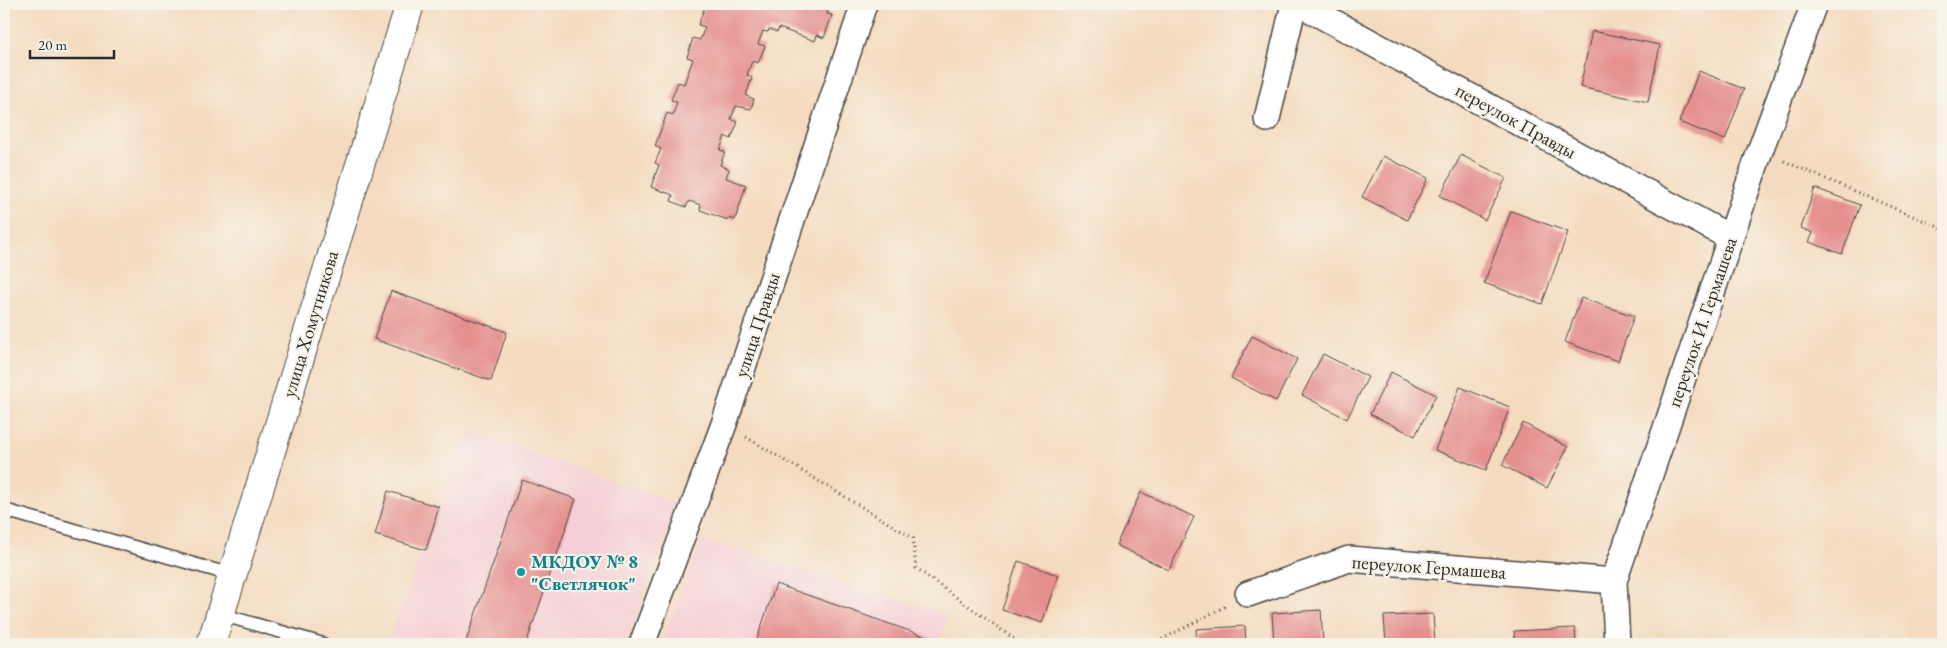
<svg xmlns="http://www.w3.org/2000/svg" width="1947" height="648" viewBox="0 0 1947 648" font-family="'EB Garamond',serif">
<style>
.built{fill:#f6cfd6}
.building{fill:#e5908f}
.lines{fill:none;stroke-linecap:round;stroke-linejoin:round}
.lane-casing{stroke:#494541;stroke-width:15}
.street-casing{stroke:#494541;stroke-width:28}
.secondary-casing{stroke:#494541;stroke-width:30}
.path{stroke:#494541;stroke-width:3;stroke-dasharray:1 4;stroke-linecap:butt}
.lane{stroke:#fff;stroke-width:12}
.street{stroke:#fff;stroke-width:25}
.secondary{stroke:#fff;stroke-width:28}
.culture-dot{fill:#0f9aa8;stroke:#f7f3e8;stroke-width:2}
.labels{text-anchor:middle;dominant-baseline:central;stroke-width:4.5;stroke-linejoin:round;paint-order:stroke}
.street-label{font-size:19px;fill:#2b2b2b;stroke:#f7f3e8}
.culture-label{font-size:19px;font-weight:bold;fill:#0d838f;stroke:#f7f3e8;text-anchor:start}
</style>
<rect width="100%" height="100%" fill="#f7f3e8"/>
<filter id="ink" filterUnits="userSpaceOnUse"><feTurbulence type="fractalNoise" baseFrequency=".02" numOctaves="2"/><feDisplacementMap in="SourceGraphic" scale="10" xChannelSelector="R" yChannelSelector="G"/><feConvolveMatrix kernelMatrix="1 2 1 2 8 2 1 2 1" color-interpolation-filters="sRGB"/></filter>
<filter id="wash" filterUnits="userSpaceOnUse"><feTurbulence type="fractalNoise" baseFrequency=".0096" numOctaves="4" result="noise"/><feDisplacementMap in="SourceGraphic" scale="20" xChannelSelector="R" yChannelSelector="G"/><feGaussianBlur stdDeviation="1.12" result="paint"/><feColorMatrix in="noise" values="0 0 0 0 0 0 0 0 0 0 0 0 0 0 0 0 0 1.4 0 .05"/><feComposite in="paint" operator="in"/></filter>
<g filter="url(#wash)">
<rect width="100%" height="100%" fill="#f4dbbf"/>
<path class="built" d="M468,430L678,504L625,644H387Z
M701,539L948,615L940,644H662Z"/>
<g id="blocks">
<path class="building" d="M706,4H831L827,14L832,15L824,38L817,35L815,41L779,28L777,32L769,29L768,32L763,31L758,44L765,46L758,63L752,61L747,75L752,77L746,96L754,99L751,109L736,106L731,119L738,122L731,139L725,136L720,150L725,152L720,165L729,169L726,178L746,185L735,220L729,218L728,220L700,210L701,205L689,201L686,207L671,201L673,195L651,187L659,165L655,163L661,149L655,146L667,113L673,115L677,102L671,100L678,82L684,84L693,59L687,57L693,38L700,40L705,27L698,25Z
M1592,31L1660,45L1648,102L1580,87Z
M1699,71L1744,89L1725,140L1679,122Z
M1461,155L1506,178L1485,220L1440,196Z
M1383,156L1428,178L1407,220L1362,197Z
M1815,188L1860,205L1842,254L1809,242L1813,233L1801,228Z
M1511,211L1568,232L1542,304L1484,283Z
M391,291L507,332L491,381L374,339Z
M1581,298L1634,316L1618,361L1565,342Z
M1252,336L1297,359L1276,401L1231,378Z
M1323,354L1368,377L1347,419L1302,395Z
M1391,372L1436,395L1415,436L1370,414Z
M1460,387L1510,407L1486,470L1435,450Z
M1523,423L1568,447L1547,488L1502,465Z
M522,480L576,499L526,644H465Z
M388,491L439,507L426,550L375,535Z
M1141,492L1194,517L1169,570L1116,545Z
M1018,561L1058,575L1042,623L1002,610Z
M776,584L941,642L940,644H772L757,639Z
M1321,610L1323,644H1274L1272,613Z
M1433,614L1435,644H1386L1384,616Z
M1245,626L1246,644H1197L1196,629Z
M1575,628L1576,644H1515L1514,631Z"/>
</g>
</g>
<g filter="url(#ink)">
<use href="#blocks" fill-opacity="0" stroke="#494541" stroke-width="1"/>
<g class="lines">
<defs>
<path id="lane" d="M4,510L232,575
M220,614L323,644"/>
<path id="street" d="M1300,4L1731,238
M1267,119L1294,4
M1248,594L1349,559L1614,581
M642,644L724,424L864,4
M1617,644L1614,581L1760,151L1814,4"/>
<path id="secondary" d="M211,644L410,4"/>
</defs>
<use href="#lane" class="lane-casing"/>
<use href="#street" class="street-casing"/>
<use href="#secondary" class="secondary-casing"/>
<path class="path" d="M1784,161L1943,229
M746,437L913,538L916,568L1021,644
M1153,644L1226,606"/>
<use href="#lane" class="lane"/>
<use href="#street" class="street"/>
<use href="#secondary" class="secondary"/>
</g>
</g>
<circle class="culture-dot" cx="521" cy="572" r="5"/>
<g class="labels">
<g class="street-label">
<text transform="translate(1516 121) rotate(29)">переулок Правды</text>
<text transform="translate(1702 322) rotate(-71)">переулок И. Гермашева</text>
<text transform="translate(310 324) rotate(-73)">улица Хомутникова</text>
<text transform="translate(757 325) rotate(-72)">улица Правды</text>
<text transform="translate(1429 567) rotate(4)">переулок Гермашева</text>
</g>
<g class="culture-label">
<text x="531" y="561">МКДОУ № 8<tspan x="531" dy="22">"Светлячок"</tspan></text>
</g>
</g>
<rect width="1947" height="648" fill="none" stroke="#f7f3e8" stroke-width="20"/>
<path d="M30 50v8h84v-8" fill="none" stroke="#2b2b2b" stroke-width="2.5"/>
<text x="38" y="50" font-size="15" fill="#2b2b2b" stroke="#f7f3e8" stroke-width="4" paint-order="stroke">20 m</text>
</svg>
